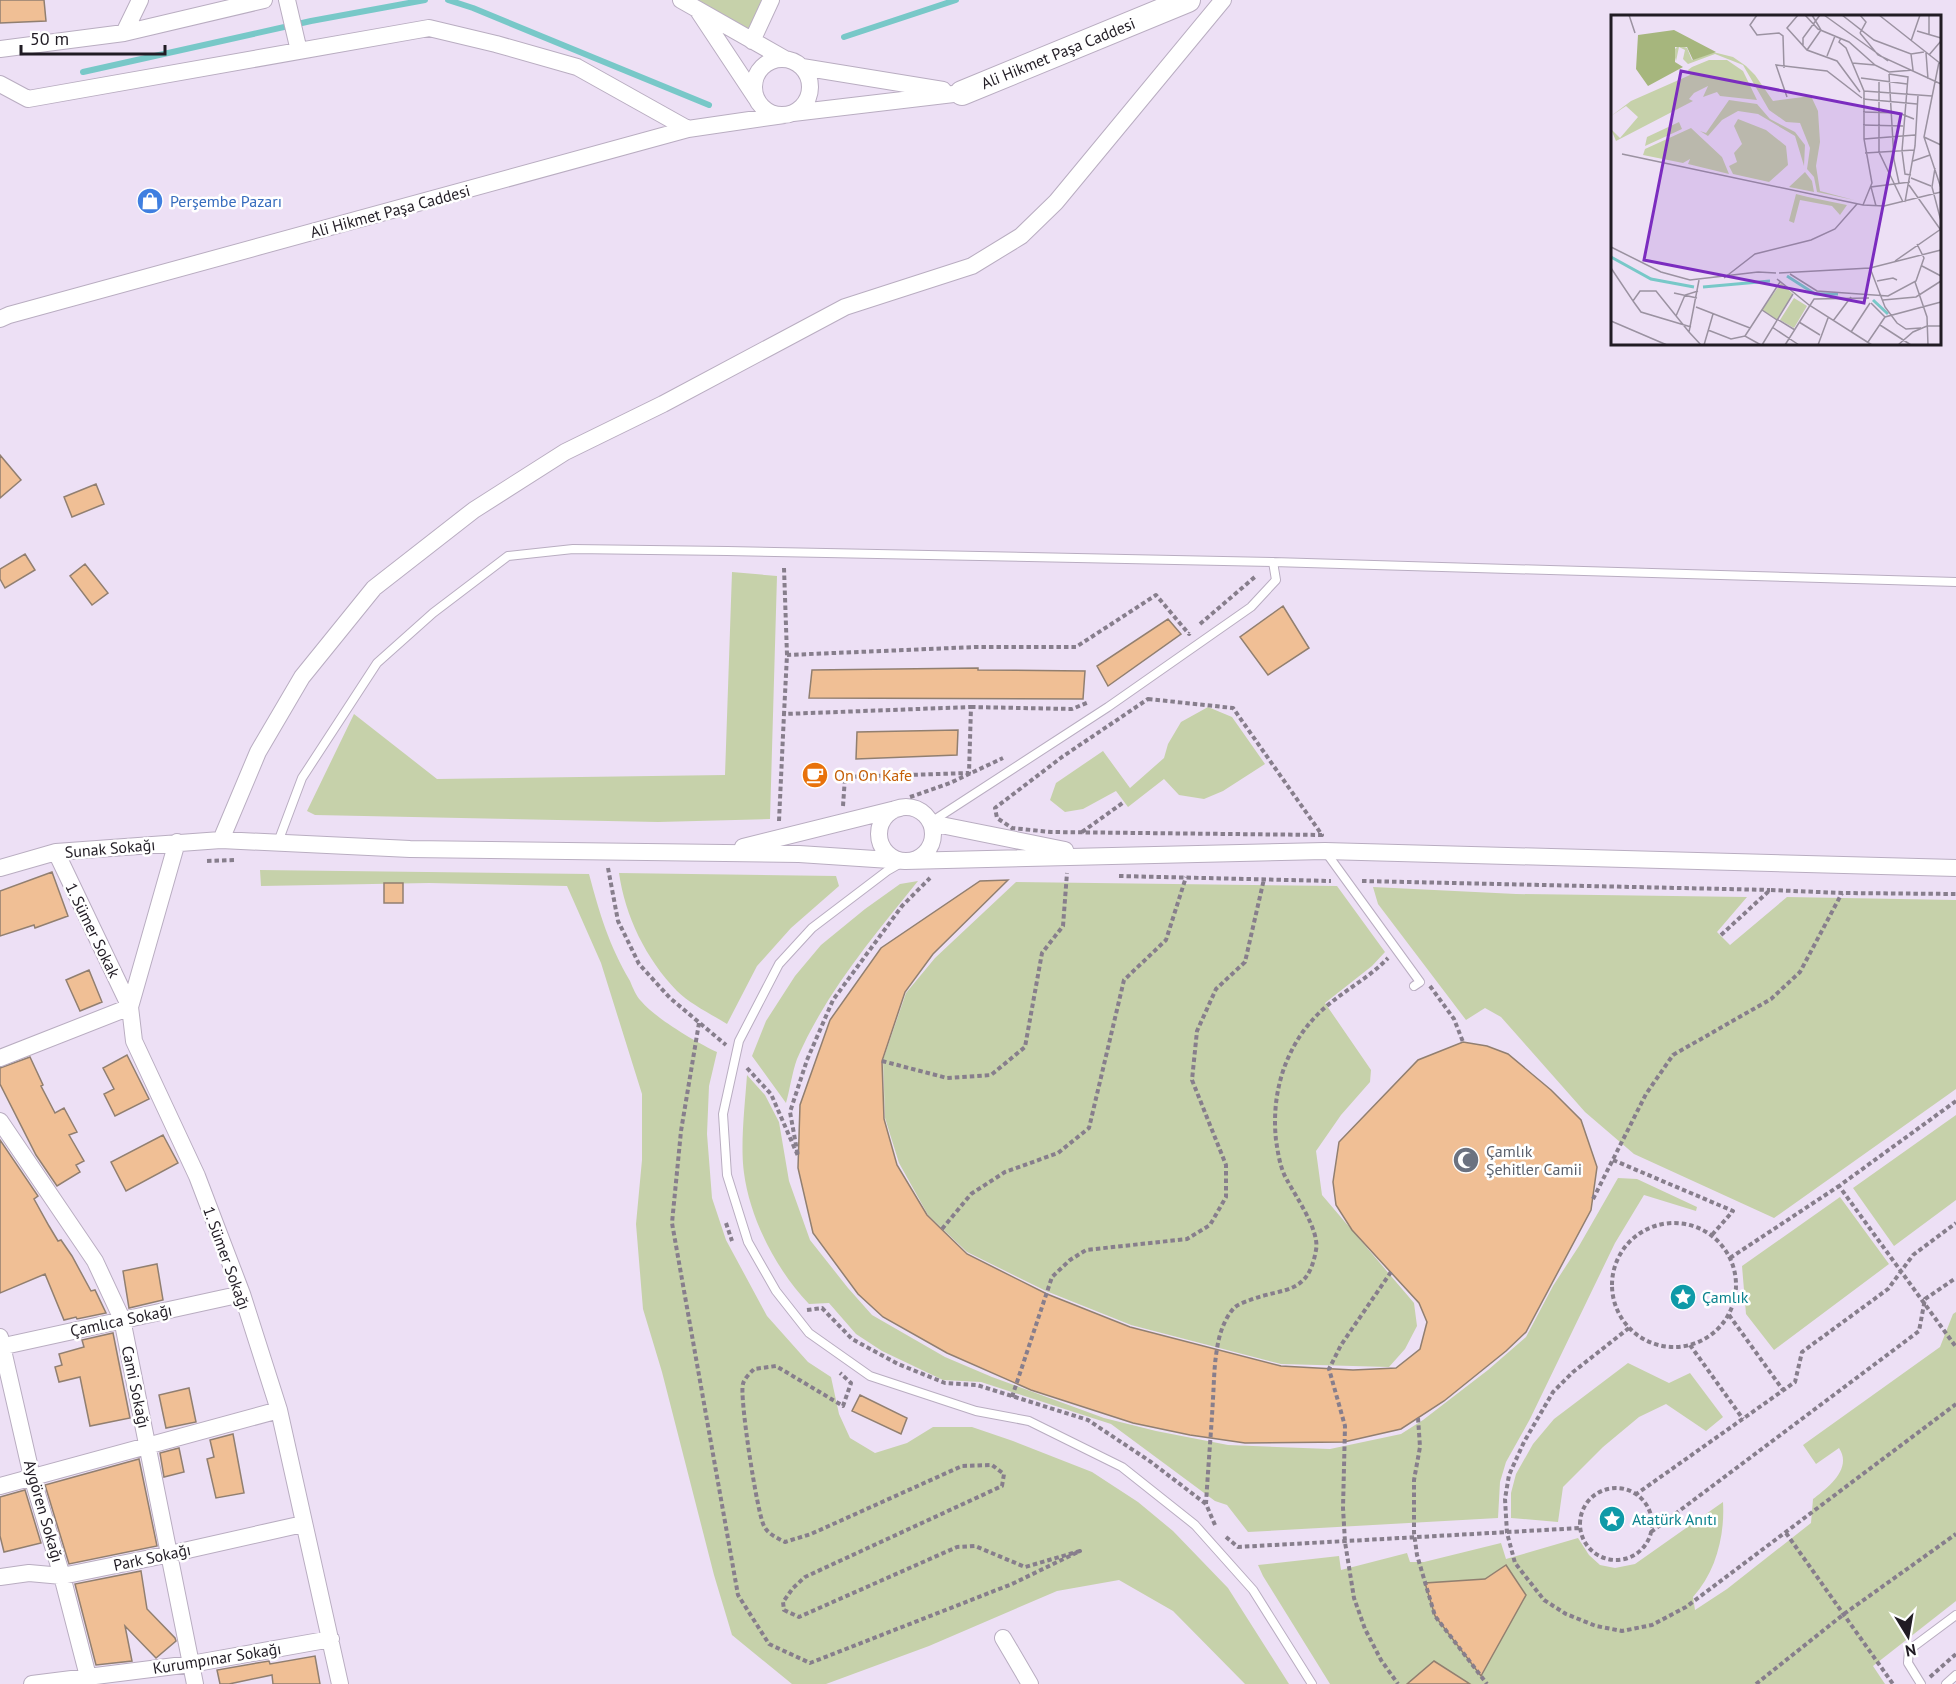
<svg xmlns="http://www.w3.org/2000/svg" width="1956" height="1684" viewBox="0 0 1956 1684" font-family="'PT Sans',sans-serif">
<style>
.green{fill:#c6d1aa}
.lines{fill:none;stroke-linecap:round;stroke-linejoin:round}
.stream{stroke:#78c8c8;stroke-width:6}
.building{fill:#f0bf95;stroke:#917f70;stroke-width:1.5}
.service-casing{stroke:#b9adc1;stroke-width:10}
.minor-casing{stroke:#b9adc1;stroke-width:18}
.secondary-casing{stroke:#b9adc1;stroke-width:26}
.path{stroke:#877e8c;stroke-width:4;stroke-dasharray:4.5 3;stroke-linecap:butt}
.service{stroke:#fff;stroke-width:8}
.minor{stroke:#fff;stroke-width:16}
.secondary{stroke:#fff;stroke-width:24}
.labels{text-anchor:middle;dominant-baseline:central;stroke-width:5;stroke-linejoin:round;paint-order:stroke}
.street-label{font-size:16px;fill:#211c24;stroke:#fff}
.shop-label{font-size:16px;fill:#366cbe;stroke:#fff;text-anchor:start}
.food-label{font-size:16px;fill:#c56008;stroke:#fff;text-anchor:start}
.worship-label{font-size:16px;fill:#5b616d;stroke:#fff;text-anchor:start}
.culture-label{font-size:16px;fill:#0d838f;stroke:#fff;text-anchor:start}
.inset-river{fill:none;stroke:#78c8c8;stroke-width:3}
.inset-road{fill:none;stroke:#9b92a1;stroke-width:1.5}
.view{fill:#7b2cbf;fill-opacity:0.15;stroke:#7b2cbf;stroke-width:3}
.inset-edge{fill:none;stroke:#211c24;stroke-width:3}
</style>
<rect width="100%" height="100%" fill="#ede0f5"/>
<path class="green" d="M683,0H764L748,38Z
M732,572L777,576L770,819L658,822L315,815L307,811L354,714L437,779L725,775Z
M1208,707L1232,717L1265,764L1223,791L1204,799L1179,795L1164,779L1128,807L1116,791L1083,809L1065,812L1050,800L1056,783L1103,751L1130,788L1164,758L1168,744L1181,722Z
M260,870L589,874C600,915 609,945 630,981C633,988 636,996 641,1001C655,1018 697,1043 717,1052L709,1086L707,1134L712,1198L726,1240L767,1316L808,1362L831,1377L839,1414L850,1438L875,1453L907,1443L933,1427H972L1013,1441L1092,1472L1138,1502L1173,1531L1228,1588L1289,1684H1245L1173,1611L1119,1580L1057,1591L929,1646L826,1684H792L732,1635L714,1575L662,1372L643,1309L636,1224L642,1160V1094L601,963L567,886L429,883L261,886Z
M619,873L836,876L839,886L791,928L757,966L727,1024C711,1014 690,1004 677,991C646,959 625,916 619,873Z
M918,881C873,937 826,992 797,1059C792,1073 790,1089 786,1103L752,1056L766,1021L795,976L821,945L865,909L900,884Z
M1016,882L1337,886L1385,952L1372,966L1325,1003L1371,1070L1370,1082L1341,1115L1316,1151L1322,1195L1414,1303L1417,1326L1405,1349L1389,1367L1281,1364L1131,1325L1046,1291L967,1252L928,1215L899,1163L885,1118L883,1060L906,993L935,958Z
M1373,887L1516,894L1747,897L1717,932L1730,945L1787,897L1956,900V1089L1774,1218L1634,1154L1585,1112L1501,1017L1485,1008L1466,1020L1378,904Z
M747,1075L765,1095L779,1122L789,1181L810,1240L848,1288L872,1315L945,1357L992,1377L1104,1418L1156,1431L1228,1445L1330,1449L1401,1434L1423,1420L1488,1370L1526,1337L1553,1286L1579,1246L1618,1178L1637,1179L1697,1207L1696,1211L1644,1195L1615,1243L1530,1419L1506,1462L1500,1482L1498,1518L1248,1532L1227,1505L1215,1501L1111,1424L981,1382L943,1380L882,1351L856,1334L829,1303L809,1304C777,1271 750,1219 744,1173C740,1145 745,1104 747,1075Z
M1956,1115V1200L1894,1246L1853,1188Z
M1840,1197L1889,1264L1774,1350L1746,1314L1742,1266Z
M1956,1312V1601L1873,1666L1885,1684H1330L1263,1576L1258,1565L1339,1556L1341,1570L1407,1553L1410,1562H1424L1501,1543L1506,1559L1578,1538L1589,1555L1600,1565L1615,1568L1635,1564L1723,1502C1725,1535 1716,1572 1693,1597L1695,1610L1727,1589L1811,1523L1813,1499C1827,1488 1853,1469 1839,1448L1816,1464L1803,1445L1940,1347L1953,1314Z
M1628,1363L1669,1383L1690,1373L1723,1417L1706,1431L1666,1404L1639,1417L1603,1447L1563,1487L1558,1522L1511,1518V1493L1516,1474L1533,1444L1554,1419Z"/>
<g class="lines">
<path class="stream" d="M448,0L473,8L709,105
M844,37L956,0
M83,72L311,21L425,0"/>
</g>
<path class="building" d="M0,0H44L46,21L0,23Z
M0,455L21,480L0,498Z
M96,484L104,504L72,517L64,497Z
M25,554L35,570L5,588L0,579V569Z
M85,564L108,593L92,605L70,576Z
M1283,606L1309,648L1268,675L1240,637Z
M1168,619L1181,634L1108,686L1097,666Z
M978,668V670L1085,671L1083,699L809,698L812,670Z
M958,730L957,755L856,759L857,732Z
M52,872L68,916L35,928L34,925L0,936V891Z
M1008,880L933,954L905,992L882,1061L884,1119L897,1165L927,1215L967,1254L1047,1294L1130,1327L1281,1366L1353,1370L1396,1368L1420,1349L1427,1322L1419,1303L1352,1230L1336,1205L1333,1182L1339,1142L1418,1060L1463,1042L1487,1046L1508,1054L1551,1090L1581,1120L1597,1167L1591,1210L1526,1332L1506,1351L1444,1401L1401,1429L1344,1442L1245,1443L1190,1435L1133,1423L1031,1390L947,1353L883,1317L858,1294L813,1233L798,1168L800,1105L830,1020L881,948L980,881Z
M384,883H403V903H384Z
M89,970L102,1002L80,1011L66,980Z
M127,1055L149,1099L115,1116L104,1094L114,1089L103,1068Z
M30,1057L43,1085L41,1086L55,1113L64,1108L77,1132L69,1135L84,1161L76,1165L80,1172L57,1186L36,1155L0,1084V1068Z
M163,1135L178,1163L126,1191L111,1162Z
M0,1140L38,1196L34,1199L49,1226L58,1241L61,1240L72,1256L91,1291L95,1290L106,1313L77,1319L76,1317L64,1320L45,1274L0,1293Z
M157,1264L163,1300L129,1308L123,1271Z
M113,1333L130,1418L90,1426L80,1377L59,1382L55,1367L62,1365L59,1354L84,1347L82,1340Z
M189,1388L196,1422L166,1428L159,1395Z
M860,1395L907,1418L901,1434L852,1411Z
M233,1434L244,1493L216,1498L207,1459L214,1457L210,1440Z
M179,1448L184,1472L164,1477L160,1453Z
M139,1459L157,1546L69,1564L45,1485Z
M25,1490L41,1543L4,1552L0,1536V1497Z
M1506,1565L1526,1595L1481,1676L1435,1616L1425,1583L1485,1579Z
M141,1571L147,1609L175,1638L176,1641L156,1658L125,1626L132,1661L96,1665L75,1584Z
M315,1656L320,1684H273L272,1675L229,1684H220L217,1670L269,1661L270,1664Z
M1434,1661L1470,1684H1407Z"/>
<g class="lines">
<defs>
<path id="service" d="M931,822L1108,707L1251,607L1276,580L1273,562
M278,842L302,778L377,663L433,613L508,556L573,549L727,551L1273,562L1956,582
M1325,851L1420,982L1414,986
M901,863L887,871L812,928L779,964L739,1041L723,1114L727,1175L748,1242L776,1291L809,1333L870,1376L976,1411L1029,1421L1122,1467L1195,1525L1253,1590L1312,1684
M1921,1684L1908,1663L1909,1650L1956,1615
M1946,1684L1956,1675"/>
<path id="minor" d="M287,0L299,51
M681,0L785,59
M699,12L756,98
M124,33L140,0
M752,41L771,0
M0,49L124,33L264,0
M754 87a28 28 0 1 1 56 0a28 28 0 1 1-56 0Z
M802,67L943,90
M0,84L28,99L429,28L496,44L577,67L688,129
M793,113L962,93
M0,319L9,315L688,129L784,115
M879 834a27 27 0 1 1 54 0a27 27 0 1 1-54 0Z
M931,823L1065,850
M221,840L258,752L302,677L374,588L474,510L565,452L663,404L845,307L972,266L1021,236L1056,202L1223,0
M177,842L130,1007L134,1041L197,1176L242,1294L279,1410L340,1684
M743,847L900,808
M0,868L56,852L221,840L410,849L799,854L905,861L1325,851L1956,868
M0,1058L130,1007L56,852
M0,1121L95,1261L122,1319L195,1684
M0,1337L32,1477L62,1576L90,1684
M0,1347L242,1294
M0,1486L279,1410
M0,1577L29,1573L62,1576L170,1554L303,1524
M1003,1638L1030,1684
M32,1684L191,1664L331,1639"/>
<path id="secondary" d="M962,93L1188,0"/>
</defs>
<use href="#service" class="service-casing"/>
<use href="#minor" class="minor-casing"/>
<use href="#secondary" class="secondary-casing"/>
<path class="path" d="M784,568L787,655
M1200,624L1256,576
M1148,699L1233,708L1322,835L1051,832L1012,828L997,818L995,808L1062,757Z
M971,707L1072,709L1089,702
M910,797L950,783L1003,758
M843,806L845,777L969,773L971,707L784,714L787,655L976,647H1076L1156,595L1189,634L1190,633
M779,821L784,714
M1082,832L1124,802
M207,861L235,860
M608,868L618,921L639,964L670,998L726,1045
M1119,876L1331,881
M1362,881L1770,890
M1721,935L1770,890L1842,893L1956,894
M1430,986L1454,1019L1463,1042
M699,1023L681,1131L672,1223L738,1595L769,1644L810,1663L1012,1584L1080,1551L1025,1567L975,1546L957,1547L799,1617L784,1610L783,1602L793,1588L805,1577L1002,1486L1004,1474L992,1465L962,1466L811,1534L785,1542C777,1538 768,1534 764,1526C757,1513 739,1395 743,1384C744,1379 750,1373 754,1369L776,1366L843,1406L851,1383L840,1373
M882,1061L947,1078L991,1075L1025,1047L1042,953L1063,926L1067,873
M747,1068L771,1094L798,1156L790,1112L807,1060L833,1000L902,906L930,878
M1956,1101L1839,1186L1956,1347
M1613,1160L1733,1211L1711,1236
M1593,1199L1646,1094L1673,1055L1771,999L1800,972L1842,893
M726,1223L732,1241
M1612 1285a62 62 0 1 1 124 0a62 62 0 1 1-124 0Z
M942,1229L971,1194L1005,1172L1058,1153L1089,1128L1124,980L1166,940L1186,877
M1730,1258L1839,1186
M1391,1272L1341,1345L1329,1369L1345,1426L1343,1508L1345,1542L1354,1598L1365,1629L1381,1660L1398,1684
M807,1310L822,1308L852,1339L898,1364L945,1383L977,1385L1088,1420L1151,1462L1206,1504
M1729,1315L1783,1390
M1629,1328L1573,1372L1553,1392L1524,1442L1509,1475L1505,1499L1507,1533L1515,1563L1544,1600L1566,1614L1596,1626L1622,1631L1652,1625L1686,1607L1956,1404
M1690,1345L1743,1419
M1012,1397L1052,1277L1070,1260L1086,1250L1187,1239L1210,1225L1226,1197V1165L1192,1080L1197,1031L1216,989L1245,962L1264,879
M1418,1418L1420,1447L1414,1480V1533L1417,1555L1435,1616L1487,1684
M1580 1524a36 36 0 1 1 72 0a36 36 0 1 1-72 0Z
M1635,1495L1795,1382L1802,1352L1888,1289L1913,1255L1956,1223
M1215,1525L1206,1504C1208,1469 1211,1434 1213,1399C1214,1383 1214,1366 1217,1349C1219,1335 1224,1319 1234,1308C1238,1304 1245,1302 1250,1300C1284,1287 1308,1296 1316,1250C1320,1231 1296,1197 1287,1180C1280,1168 1278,1153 1276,1140C1271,1093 1285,1046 1320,1012C1341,992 1368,979 1388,958
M1651,1532L1919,1331L1925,1299L1956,1278
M1786,1533L1893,1684
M1226,1537L1238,1547L1580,1528
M1930,1677L1956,1654
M1756,1684L1844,1614L1956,1534"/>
<use href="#service" class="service"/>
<use href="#minor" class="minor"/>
<use href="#secondary" class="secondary"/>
</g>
<defs>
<symbol id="shop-disc" viewBox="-11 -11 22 22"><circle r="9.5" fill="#3f7fe0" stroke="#fff"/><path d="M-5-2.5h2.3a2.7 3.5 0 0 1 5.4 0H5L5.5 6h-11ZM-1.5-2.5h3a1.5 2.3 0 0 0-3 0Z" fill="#fff"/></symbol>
<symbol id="cafe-disc" viewBox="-11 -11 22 22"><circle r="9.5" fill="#e8710a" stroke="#fff"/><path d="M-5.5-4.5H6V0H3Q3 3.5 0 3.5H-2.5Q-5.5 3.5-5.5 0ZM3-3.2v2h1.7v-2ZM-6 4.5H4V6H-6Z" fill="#fff"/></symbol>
<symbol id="mosque-disc" viewBox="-11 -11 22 22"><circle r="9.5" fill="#6b7280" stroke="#fff"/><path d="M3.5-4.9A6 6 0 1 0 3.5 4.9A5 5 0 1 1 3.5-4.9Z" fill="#fff"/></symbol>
<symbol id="sight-disc" viewBox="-11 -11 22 22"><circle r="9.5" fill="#0f9aa8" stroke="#fff"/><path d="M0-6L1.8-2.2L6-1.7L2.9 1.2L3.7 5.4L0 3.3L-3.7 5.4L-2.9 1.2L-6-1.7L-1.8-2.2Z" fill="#fff"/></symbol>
</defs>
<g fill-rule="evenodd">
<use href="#shop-disc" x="135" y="186" width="30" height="30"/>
<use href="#cafe-disc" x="800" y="760" width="30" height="30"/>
<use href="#mosque-disc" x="1451" y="1145" width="30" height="30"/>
<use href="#sight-disc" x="1668" y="1282" width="30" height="30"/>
<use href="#sight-disc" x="1597" y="1504" width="30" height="30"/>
</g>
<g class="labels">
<g class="street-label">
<text transform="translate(1058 53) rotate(-22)">Ali Hikmet Paşa Caddesi</text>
<text transform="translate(390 211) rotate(-15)">Ali Hikmet Paşa Caddesi</text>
<text transform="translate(110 848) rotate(-5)">Sunak Sokağı</text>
<text transform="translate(93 930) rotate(64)">1. Sümer Sokak</text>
<text transform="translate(227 1258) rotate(70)">1. Sümer Sokağı</text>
<text transform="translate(121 1320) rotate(-12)">Çamlıca Sokağı</text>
<text transform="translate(136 1387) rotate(78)">Cami Sokağı</text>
<text transform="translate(44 1511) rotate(74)">Aygören Sokağı</text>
<text transform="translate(152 1557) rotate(-12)">Park Sokağı</text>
<text transform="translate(217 1658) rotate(-9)">Kurumpınar Sokağı</text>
</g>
<g class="shop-label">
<text x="170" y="201">Perşembe Pazarı</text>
</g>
<g class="food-label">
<text x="834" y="775">On On Kafe</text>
</g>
<g class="worship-label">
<text x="1486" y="1151">Çamlık<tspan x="1486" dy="18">Şehitler Camii</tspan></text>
</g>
<g class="culture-label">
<text x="1702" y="1297">Çamlık</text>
<text x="1632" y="1519">Atatürk Anıtı</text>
</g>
</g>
<g transform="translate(1611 15)">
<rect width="330" height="330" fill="#ede0f5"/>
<path d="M68,30L76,33L81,45L102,37L122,42L135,51L144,60L162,86L200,81L207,96L209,127L205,151L209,176L243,185L206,177L203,162L196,154L199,133L189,108L175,107L158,95L132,50L104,39L77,49L72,44L74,35L68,32L65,46L62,36ZM98,45H116L132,56L146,85L109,81L106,77L92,82L97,71L83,78L78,84L82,86L5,126L0,114L9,123L27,102L15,91L0,101L20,86L79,60L77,55L81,52ZM118,85L146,89L159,104L184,117L194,130L193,151L184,121L147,99L127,96L111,105L97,121L89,116L95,118ZM127,104L155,115L175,131L177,150L158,167L122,159L118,151L126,147L123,138L131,129L123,111ZM68,107L71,114L34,131L36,122ZM80,113L111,142L118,159L77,149L79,144L72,148L32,140L34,134ZM194,157L201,166L203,177L178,172ZM185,179L197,182L236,190L229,200L221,191L189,185L183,208L178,206ZM170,268L182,279L166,305L151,295ZM183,283L196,291L183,313L169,305Z" fill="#c6d1aa"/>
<path d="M63,15L105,37L82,45L76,32H64V47L72,52L37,71L25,54L27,20Z" fill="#a6b67d"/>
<path class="inset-river" d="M0,242L40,264L83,272M176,261L204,279H227M92,272L159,266M262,285L277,299"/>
<path class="inset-road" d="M18,0L24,18M146,0L139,10L146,20L168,18L172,21L173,53M187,0L176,13L196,35L226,46L249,77M194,0L207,14L238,27L264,50M213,0L277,46M231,0L263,25L300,39L313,37M249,0L255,7L249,18M268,0L330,49M306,16L330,23M249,18L267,40L330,69M318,19V0M230,23L228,27L235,33L253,76V124L261,168L252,190M300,26L309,0M192,30V23L209,0M196,35L210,15L201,0M315,38L317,64M318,40L330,26M216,41L224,21M328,47L313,122L330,173M241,48L264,50L278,57L302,55L300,39M278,59L297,62L291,136L294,159L300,160M278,59L283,145L288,168M250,63L296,69M268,67V137L292,187M253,76L321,81M176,82L165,50L216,56L251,83M252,84L306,89M252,97L288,98L303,104M252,110L292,111M313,122L330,130M253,124L304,120M254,138L303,135M11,139L252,190L273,191L330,177M302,146L319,140M324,153L321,172L330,206M300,163L320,171M298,170L329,214M294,187L304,131L307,80M265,191L260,172L299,167M0,232L50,257L79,265L147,257M284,246L330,214M311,251L330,261M0,253L22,286L29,276H45L78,317M259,253L274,292L286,308L295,314L310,313M147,257L165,258M168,258L259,253L330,235M179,259L206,276L277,281L305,266L313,243L306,229M113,263L144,239L200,225L224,214L246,189M166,264L198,290L261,330M88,265L78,317L90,330M266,266L282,263L286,265M304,267L316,302L317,330M63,278L86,283M272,285L305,282L330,266M22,286L30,297L80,312M260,288L274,302M85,292L139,313M151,295L166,305M65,301L74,280L87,276M166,304L184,315M0,306L56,330M222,306L240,282M188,307L209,320M269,310L300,330M161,312L188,330M97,315L120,324L134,321L150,330M240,317L259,288M134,321L169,267M257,327L274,302L330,287M93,330L102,299M151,330L182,279M174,330L203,284L258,283M207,330L217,303M287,330L302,317L316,311H330"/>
<path class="view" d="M70,56L290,99L253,288L33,245Z"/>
<rect width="330" height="330" class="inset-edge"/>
</g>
<g transform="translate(1908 1636) rotate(169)" stroke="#ffffff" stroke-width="4.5" paint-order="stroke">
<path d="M0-4.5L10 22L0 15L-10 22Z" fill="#211c24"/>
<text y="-9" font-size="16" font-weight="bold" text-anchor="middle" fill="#211c24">N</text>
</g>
<path d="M21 45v9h144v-9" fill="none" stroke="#211c24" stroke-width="3"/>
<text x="30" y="45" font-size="18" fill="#211c24" stroke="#ffffff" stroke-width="4.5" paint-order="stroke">50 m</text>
</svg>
